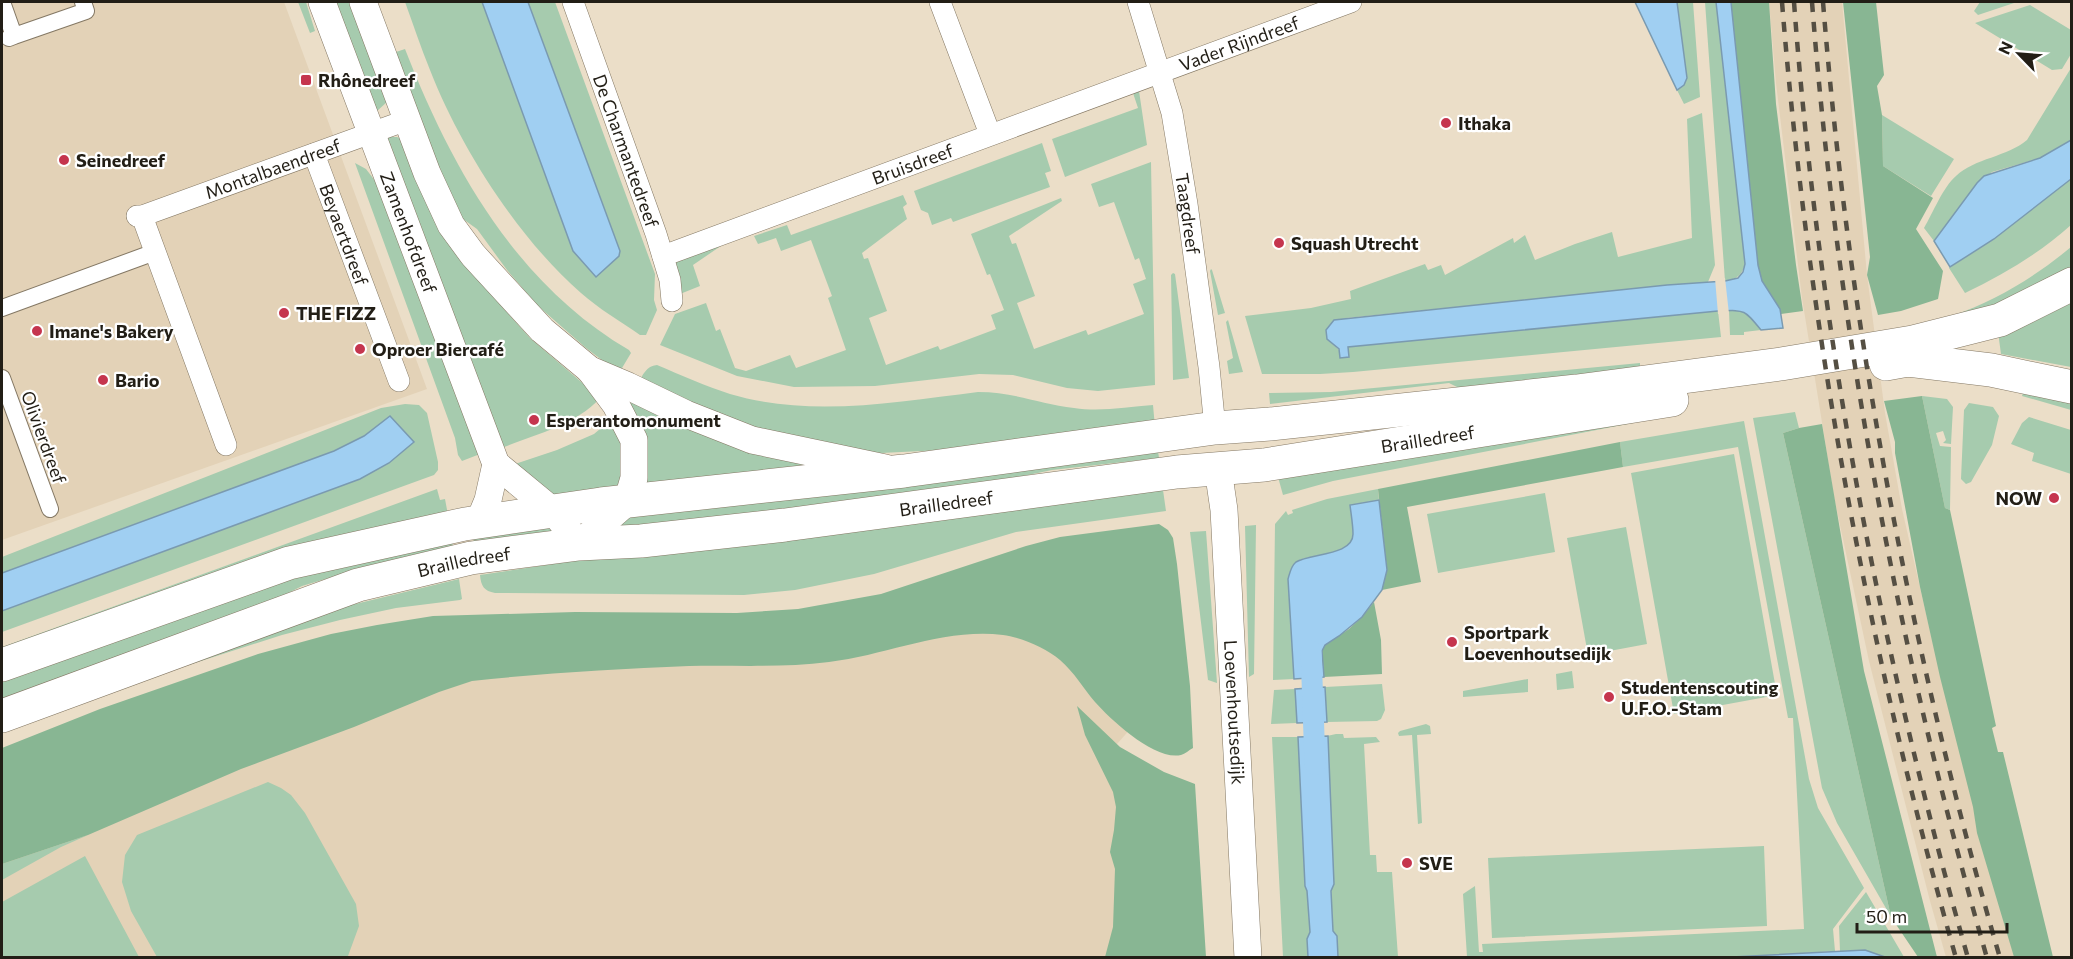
<svg xmlns="http://www.w3.org/2000/svg" width="2073" height="959" viewBox="0 0 2073 959" font-family="Commissioner,sans-serif">
<style>
.built{fill:#e3d2b7}
.green{fill:#a6cbae}
.forest{fill:#88b693}
.water{fill:#a0cff2;stroke:#7a9ab0;stroke-width:1.5}
.pier{fill:#ebdec8}
.lines{fill:none;stroke-linecap:round;stroke-linejoin:round}
.canal{stroke:#a0cff2;stroke-width:21}
.pedestrian-casing{stroke:#847864;stroke-width:18}
.minor-casing{stroke:#847864;stroke-width:22}
.tertiary-casing{stroke:#847864;stroke-width:28}
.primary-casing{stroke:#847864;stroke-width:34}
.pedestrian{stroke:#fff;stroke-width:16}
.minor{stroke:#fff;stroke-width:21}
.tertiary{stroke:#fff;stroke-width:27}
.primary{stroke:#fff;stroke-width:33}
.rail{stroke:#554f43;stroke-width:4.5;stroke-dasharray:10 10;stroke-linecap:butt}
.poi-dot{fill:#c5354e;stroke:#fff;stroke-width:2}
.labels{text-anchor:middle;dominant-baseline:central;stroke-width:4.5;stroke-linejoin:round;paint-order:stroke}
.street-label{font-size:18px;fill:#221e16;stroke:#fff}
.poi-label{font-size:18px;font-weight:bold;fill:#221e16;stroke:#fff;text-anchor:start}
</style>
<rect width="100%" height="100%" fill="#ebdec8"/>
<path class="built" d="M2,2H284L427,389L2,540Z
M1769,2H1842L1867,275L1885,413L1902,509L1932,640L2015,957H1946L1930,901L1869,661L1834,497L1802,298L1776,83Z
M1048,607L1133,726L1117,744L1145,957L2,958V802L408,644Z"/>
<path class="green" d="M298,2H306L315,31L310,33Z
M324,2H356L387,102L377,111Z
M405,2H482L573,251L596,277L620,251L528,2H555L655,274L654,300L657,310L646,335H640C620,321 599,309 581,293C518,238 460,147 430,70C421,48 413,24 405,2Z
M1677,2H1693L1700,97L1684,104L1677,90L1684,85L1687,78Z
M1705,2H1716L1745,264C1742,275 1737,279 1725,281Z
M1980,2H2017L1978,15L1974,11Z
M2030,5L2071,30V54L2062,69L2052,70L1975,23Z
M405,49C451,167 516,284 629,350L631,353L619,373L586,348L538,306L507,270L477,229L463,219L408,107L396,52Z
M2071,68V140L2040,158L1992,172L1977,183L1934,241L1924,228C1933,213 1943,187 1956,176C1975,158 2007,157 2027,140Z
M1139,91L1147,145L1065,177L1052,139L1138,108L1133,93Z
M1702,113L1715,265L1708,282L1346,318L1327,339L1339,350L1340,358L1349,357L1348,347L1718,311L1721,337L1353,372L1320,374H1262L1245,316L1311,308L1351,299L1350,291L1425,264L1428,270L1441,265L1445,275L1513,238L1514,243L1525,235L1535,260L1575,244L1612,232L1618,257L1692,238L1687,119Z
M1882,115L1954,159L1931,196L1883,166Z
M389,137H397L404,140L488,291L530,338L600,398C576,425 536,434 504,447L377,143Z
M1042,143L1051,171L1045,173L1050,187L953,222L951,218L932,225L928,213L921,210L914,191Z
M1151,162L1155,385L1098,391L1067,388L1013,375L979,374L875,386L794,387L737,376L660,345L675,314L706,303L716,331L720,329L735,368L746,371L790,355L796,368L846,350L828,298L832,296L811,240L781,251L776,238L758,244L754,236L787,225L791,235L903,195L907,204L903,207L907,219L862,253L864,259L868,258L887,311L869,318L886,365L938,346L940,350L996,329L991,315L1004,310L990,274L987,275L971,234L1061,198L1062,201L1009,236L1012,244L1016,243L1035,296L1017,303L1034,349L1086,330L1088,335L1144,314L1133,284L1146,279L1139,258L1135,260L1114,202L1099,207L1091,184Z
M355,163L366,169L379,186L480,454L462,461L458,455L455,438Z
M2071,179V225C2040,253 2003,275 1965,293L1949,268L1994,239Z
M734,237L693,265L700,286L680,294L672,264Z
M2071,247V273L2033,295L1952,316C1997,300 2035,277 2071,247Z
M1211,269L1212,270L1225,313L1218,315L1210,271Z
M1173,273L1175,274L1189,378L1173,380L1171,275Z
M2071,299V367L2001,354L1998,332Z
M1742,310L1749,315L1761,330L1744,332V335H1730L1729,311Z
M1228,320L1243,372L1229,374L1227,361L1233,358L1226,322Z
M1640,363V372L1461,389L1449,383L1270,404L1269,393L1331,392Z
M657,365C681,375 705,386 730,394C810,418 897,402 978,392C1014,392 1040,404 1074,408C1100,412 1127,407 1153,405L1155,427L943,450L881,453L788,442L638,383C643,375 646,366 657,365Z
M2024,390L2071,399V410L2022,396Z
M630,395L807,463L804,469L642,487L624,404Z
M1922,396L1947,399L1953,407L1951,444L1943,443L1946,440L1943,431L1936,433L1940,446L1951,447L1950,510L1945,508Z
M1969,403L1993,407L1999,416L1992,445L1971,482L1966,484L1961,479L1964,410Z
M405,404L419,405L427,413L438,462V470L434,475L2,632V611L360,479L389,463L390,416L364,436L334,451L2,573V557L381,408Z
M1795,412L1799,428L1783,433L1891,917L1837,823L1822,788L1753,418Z
M2029,417L2071,430V474L2032,461L2034,453L2011,444L2022,423Z
M613,418L626,451L618,491L550,499L515,464L557,450L594,434Z
M1744,421L1809,779L1818,808L1864,888L1833,929L1835,951L1732,958L1467,957L1463,894L1475,886L1479,952H1483L1482,944L1804,929L1793,718H1788L1738,447L1623,467L1620,442Z
M1638,422L1333,481L1283,495L1278,477Z
M1158,451L1159,458L1052,470L955,490L601,531L623,517Z
M1734,454L1777,695L1674,714L1631,473Z
M437,489L440,500L445,499L448,515L2,655V647Z
M1378,489L1379,500L1350,505C1351,515 1353,525 1353,534C1353,556 1310,553 1296,562C1291,566 1290,573 1288,579L1294,679L1273,680L1275,524L1286,511L1288,515L1293,513L1292,510L1327,499Z
M1163,490L1166,511L1016,532L874,574L795,590L744,595L495,593C484,591 481,586 480,575L606,556Z
M1545,493L1555,552L1438,573L1427,514Z
M553,522L560,531L474,544L473,535Z
M1256,525L1254,674L1249,677L1245,526Z
M1626,527L1647,644L1588,655L1567,538Z
M1206,531L1217,683L1208,680L1190,532Z
M452,538L453,547L366,567L302,586L259,608L2,703V679L281,579Z
M459,579L462,599L460,600L396,608L340,620L282,635L170,671L2,733V726L347,606Z
M1572,671L1574,688L1557,690L1556,674Z
M1528,679V692L1463,697V691Z
M1382,684L1385,710L1381,719L1377,721L1327,722L1325,687Z
M1295,689L1297,723L1271,724L1274,690Z
M1426,724L1430,726L1431,734L1417,735L1422,823L1418,824L1412,735L1399,736L1398,733L1400,731Z
M1336,734H1343L1344,738L1376,737L1380,742L1364,744L1370,855H1376L1377,872H1392L1398,957H1338L1337,936L1333,932L1331,890L1334,884L1327,736Z
M1272,737H1298L1305,886L1307,891L1310,932L1307,939L1308,957H1283Z
M268,782L281,788L291,795L305,813L356,904L359,926L348,956L157,957L131,911L122,882L125,855L137,835Z
M88,835L61,847L2,880V864Z
M1764,846L1767,926L1492,938L1488,858Z
M85,856L139,957H2V902Z
M1866,892L1904,957H1885L1865,950L1840,951L1839,926Z"/>
<path class="forest" d="M1731,2H1769L1776,104L1796,265L1803,311L1781,314L1762,281L1758,265Z
M1843,2H1876L1884,75L1877,86L1882,115L1883,166L1933,198L1916,229L1943,271L1938,299L1901,311L1878,315L1867,275L1870,257Z
M1922,396L1945,508L1950,510L1996,726L1992,728L1998,752H2003L2053,957H2014L1977,833L1973,807L1940,677L1920,587L1895,453V442L1884,401Z
M1822,424L1864,671L1937,957H1918L1891,917L1783,433L1799,428Z
M1620,442L1623,467L1407,507L1421,582L1382,590L1387,570L1378,489Z
M1159,524L1168,530L1173,538L1177,564L1190,686L1193,748C1189,750 1185,754 1181,755C1155,761 1111,720 1095,702C1083,688 1074,672 1060,660C1046,648 1020,637 1003,635C943,628 888,655 829,662C783,668 735,665 689,666C617,669 544,673 472,681L439,692L354,727L241,769L88,835L2,864V748L100,709L258,654L331,634L377,625L433,616L575,612L737,613L798,609L881,594L1026,546L1060,537Z
M1374,602L1381,640L1382,674L1324,677L1322,651L1325,645L1349,629L1362,617Z
M1077,706L1120,747L1164,772L1195,784L1206,957H1105L1113,927L1115,869L1110,852L1114,830L1116,807L1113,792L1085,735Z"/>
<path class="water" d="M482,2H528L620,251L619,256L596,277L573,251Z
M1635,2H1677L1687,78L1684,85L1677,90Z
M1716,2H1731L1758,265L1762,281L1780,309L1783,328L1761,330C1744,309 1745,310 1718,311L1348,347L1349,357L1340,358L1339,349L1327,339L1326,330L1334,320L1667,285L1725,281L1738,278L1743,272L1745,264Z
M2071,140V179L1994,239L1950,267L1934,241L1977,183L1984,176L2040,158Z
M390,416L414,442L389,463L360,479L2,611V573L334,451L364,436Z
M1379,500L1387,570L1382,590L1362,617L1339,636L1325,645L1322,651L1324,677L1294,679L1288,579C1290,572 1291,566 1296,562C1310,553 1353,556 1353,534C1353,525 1351,514 1350,505Z
M1325,687L1327,722L1297,723L1295,689Z
M1328,736L1334,884L1331,891L1333,931L1337,936L1338,957H1308L1307,939L1310,932L1307,891L1305,886L1298,737Z
M1865,950L1885,957H1732Z"/>
<path class="pier" d="M1715,278H1725L1729,314H1718Z"/>
<g class="lines">
<path class="canal" d="M1311,651L1315,764"/>
<defs>
<path id="pedestrian" d="M2,2L14,36L9,38
M14,36L86,11L83,2
M2,308L155,252
M2,378L50,509"/>
<g id="minor">
<path id="s1" d="M573,2L656,234L670,280L672,301"/>
<path d="M940,2L990,134"/>
<path id="s2" d="M1138,2L1172,113L1187,204L1209,367L1215,428"/>
<path id="s3" d="M314,154L399,381"/>
<path id="s4" d="M137,216H142L407,120"/>
<path d="M142,216L226,445"/>
<path id="s5" d="M663,256L1351,2"/>
</g>
<g id="tertiary">
<path id="s6" d="M322,2L496,464L554,512L579,544L627,502L634,478V440L616,405L590,370"/>
<path d="M363,2L427,173L451,225L473,255L542,330L590,370L628,386L686,414L752,440L885,468"/>
<path id="s7" d="M1218,469L1224,510L1248,958"/>
<path d="M479,522L488,500L496,464"/>
</g>
<g id="primary">
<path d="M1886,364L1908,360L1991,370L2072,387"/>
<path d="M2,665L289,563L465,524L601,504L904,471L1215,428L1270,424L1577,391L1781,364L1913,342L2000,320L2072,284"/>
<path id="s8" d="M2,716L358,585L471,558L579,544L641,541L785,525L1177,472L1264,465L1672,400"/>
</g>
</defs>
<use href="#pedestrian" class="pedestrian-casing"/>
<use href="#minor" class="minor-casing"/>
<use href="#tertiary" class="tertiary-casing"/>
<use href="#primary" class="primary-casing"/>
<use href="#pedestrian" class="pedestrian"/>
<use href="#minor" class="minor"/>
<use href="#tertiary" class="tertiary"/>
<use href="#primary" class="primary"/>
<path class="rail" d="M1782,2C1808,325 1867,646 1956,958
M1794,2C1818,325 1879,646 1968,958
M1812,2C1837,324 1897,646 1987,958
M1823,2C1849,325 1909,646 2000,958"/>
</g>
<g class="poi-dot">
<rect x="300" y="74" width="12" height="12" rx="3"/>
<circle cx="1446" cy="123" r="6"/>
<circle cx="64" cy="160" r="6"/>
<circle cx="1279" cy="243" r="6"/>
<circle cx="284" cy="313" r="6"/>
<circle cx="37" cy="331" r="6"/>
<circle cx="360" cy="349" r="6"/>
<circle cx="103" cy="380" r="6"/>
<circle cx="534" cy="420" r="6"/>
<circle cx="2054" cy="498" r="6"/>
<circle cx="1452" cy="642" r="6"/>
<circle cx="1609" cy="697" r="6"/>
<circle cx="1407" cy="863" r="6"/>
</g>
<g class="labels">
<g class="street-label">
<text stroke="none"><textPath href="#s5" startOffset="614">Vader Rijndreef</textPath></text>
<text stroke="none"><textPath href="#s1" startOffset="158">De Charmantedreef</textPath></text>
<text stroke="none"><textPath href="#s5" startOffset="266">Bruisdreef</textPath></text>
<text stroke="none"><textPath href="#s4" startOffset="144">Montalbaendreef</textPath></text>
<text stroke="none"><textPath href="#s2" startOffset="218">Taagdreef</textPath></text>
<text stroke="none"><textPath href="#s6" startOffset="246">Zamenhofdreef</textPath></text>
<text stroke="none"><textPath href="#s3" startOffset="86">Beyaertdreef</textPath></text>
<text transform="translate(44 437) rotate(70)">Olivierdreef</text>
<text stroke="none"><textPath href="#s8" startOffset="1460">Brailledreef</textPath></text>
<text stroke="none"><textPath href="#s8" startOffset="974">Brailledreef</textPath></text>
<text stroke="none"><textPath href="#s8" startOffset="488">Brailledreef</textPath></text>
<text stroke="none"><textPath href="#s7" startOffset="244">Loevenhoutsedijk</textPath></text>
</g>
<g class="poi-label">
<text x="318" y="80">Rhônedreef</text>
<text x="1458" y="123">Ithaka</text>
<text x="76" y="160">Seinedreef</text>
<text x="1291" y="243">Squash Utrecht</text>
<text x="296" y="313">THE FIZZ</text>
<text x="49" y="331">Imane's Bakery</text>
<text x="372" y="349">Oproer Biercafé</text>
<text x="115" y="380">Bario</text>
<text x="546" y="420">Esperantomonument</text>
<text x="2042" y="498" text-anchor="end">NOW</text>
<text x="1464" y="632">Sportpark<tspan x="1464" dy="21">Loevenhoutsedijk</tspan></text>
<text x="1621" y="687">Studentenscouting<tspan x="1621" dy="21">U.F.O.-Stam</tspan></text>
<text x="1419" y="863">SVE</text>
</g>
</g>
<rect width="2073" height="959" fill="none" stroke="#221e16" stroke-width="6"/>
<g transform="translate(2019 54) rotate(295)" stroke="#ffffff" stroke-width="4.5" paint-order="stroke">
<path d="M0-4.5L10 22L0 15L-10 22Z" fill="#221e16"/>
<text y="-9" font-size="16" font-weight="bold" text-anchor="middle" fill="#221e16">N</text>
</g>
<path d="M1857 923v9h150v-9" fill="none" stroke="#221e16" stroke-width="3"/>
<text x="1866" y="923" font-size="18" fill="#221e16" stroke="#ffffff" stroke-width="4.5" paint-order="stroke">50 m</text>
</svg>
